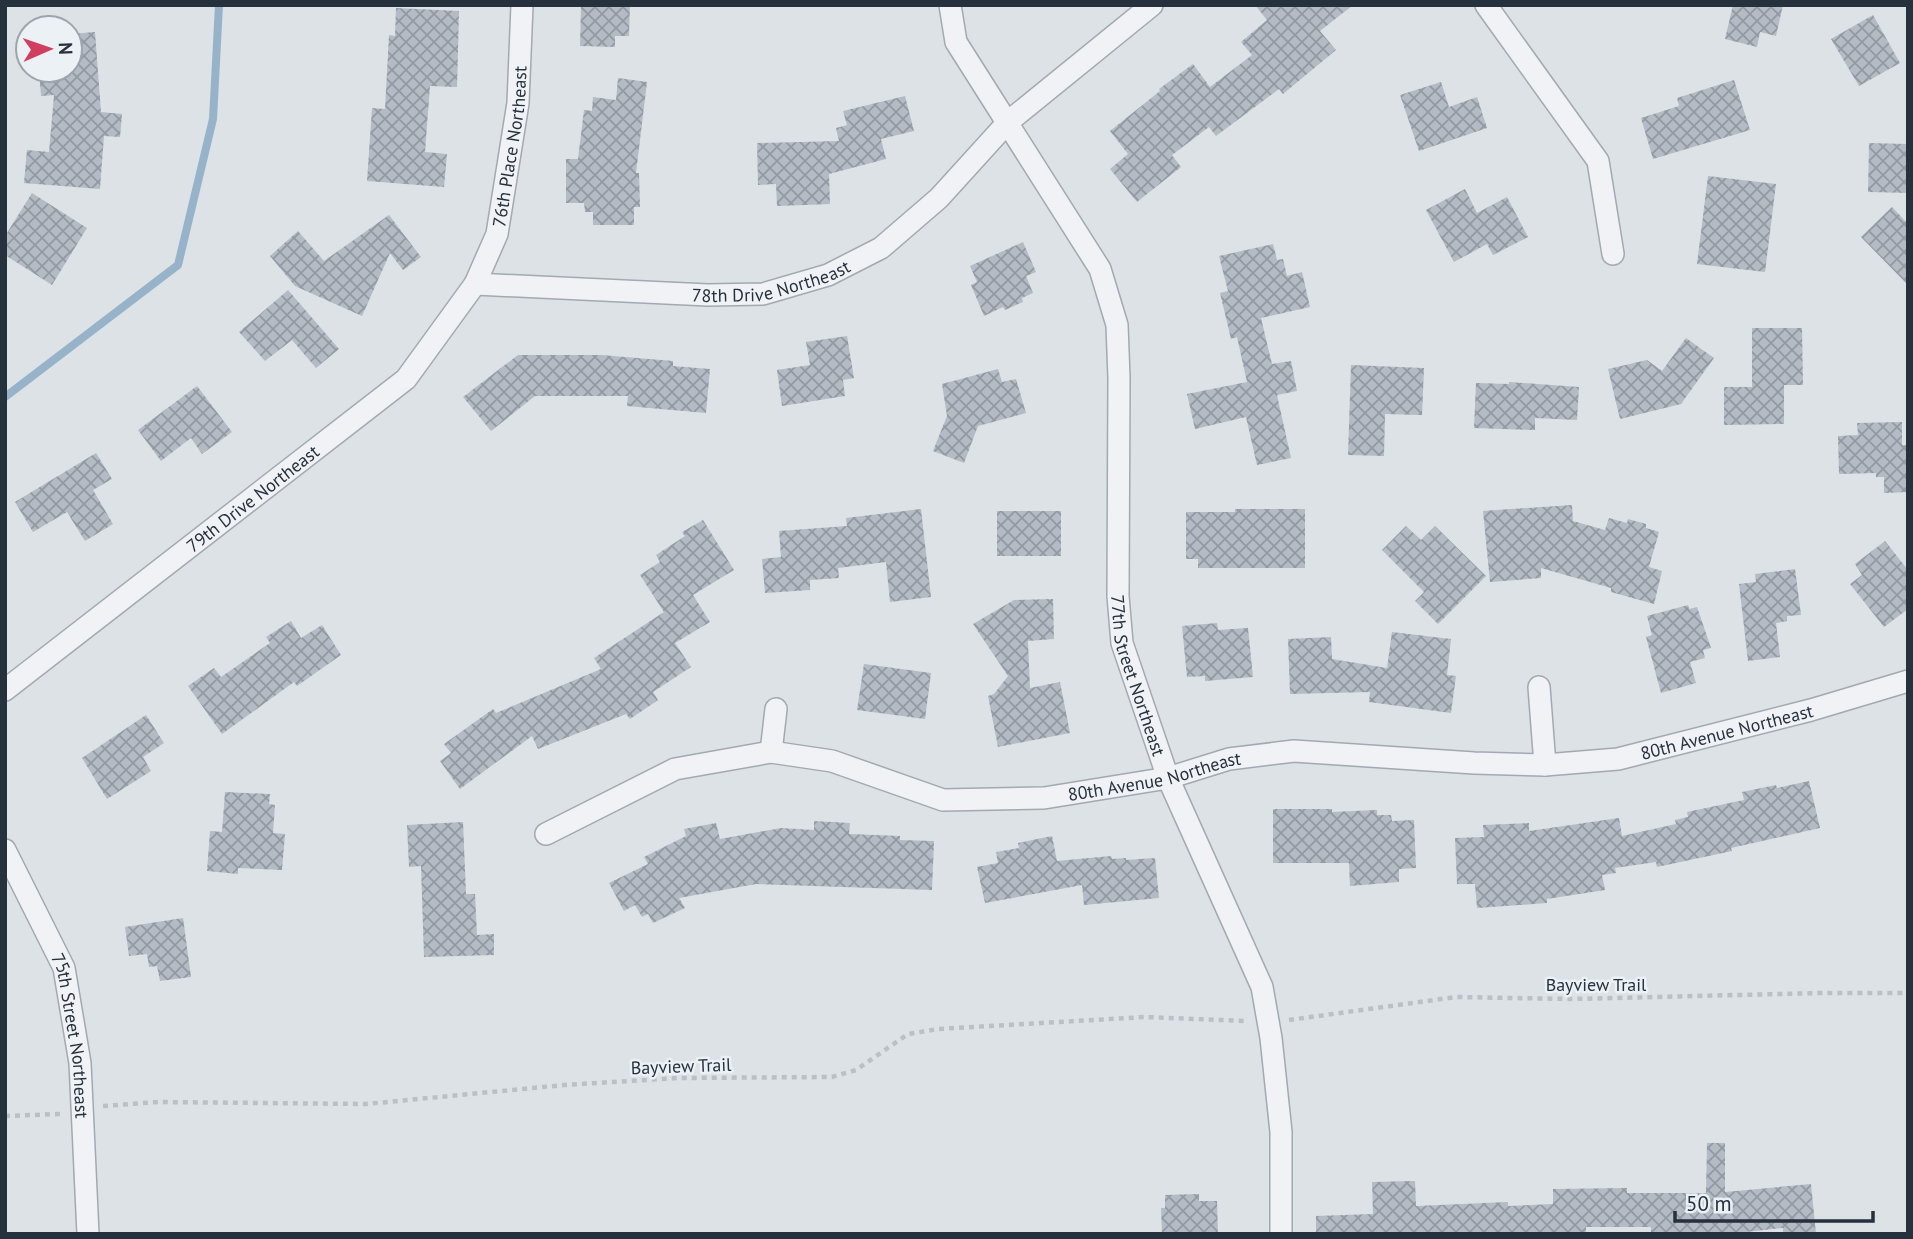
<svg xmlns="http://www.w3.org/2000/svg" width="1913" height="1239" viewBox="0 0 1913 1239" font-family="'PT Sans',sans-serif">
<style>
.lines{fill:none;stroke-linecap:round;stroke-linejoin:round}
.stream{stroke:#97b3c9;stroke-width:8}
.building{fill:url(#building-cross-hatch)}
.minor-casing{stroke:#a2a9b1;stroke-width:24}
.path{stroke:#bbc0c6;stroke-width:4.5;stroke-dasharray:5 5;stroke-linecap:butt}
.minor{stroke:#f0f2f6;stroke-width:21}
.labels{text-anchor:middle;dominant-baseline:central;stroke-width:5;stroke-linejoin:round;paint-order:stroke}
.street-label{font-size:18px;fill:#26313e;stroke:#ecf1f5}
</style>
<defs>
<pattern id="building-cross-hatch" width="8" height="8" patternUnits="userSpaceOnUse" patternTransform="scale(1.75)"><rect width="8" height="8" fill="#b4bbc4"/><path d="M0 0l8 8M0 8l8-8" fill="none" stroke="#9299a1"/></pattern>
</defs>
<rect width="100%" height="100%" fill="#dde2e7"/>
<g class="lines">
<path class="stream" d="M5,397L178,265L213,119L219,5"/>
</g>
<path class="building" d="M581,5H630L629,36H615V47L580,46Z
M1255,5H1353L1320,31L1336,50L1283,94L1279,89L1216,136L1209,127L1172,155L1181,167L1137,202L1110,169L1128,154L1110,131L1160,91L1159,89L1193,64L1210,87L1252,55L1241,42L1267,20Z
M1733,5H1783L1776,36L1760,32L1757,47L1725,39Z
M396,8L459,11L457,87L430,86L425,152L447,154L444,187L367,181L372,108L385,109L389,35L395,36Z
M1873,15L1900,63L1859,86L1831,39Z
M95,32L101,112L122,114L120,137L104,136L100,189L24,183L27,150L49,152L54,95L41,96L39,70H70V34Z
M618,78L647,82L636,173H639L640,207H634V225H593V212H585L584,203H566V159H578L584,110L592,111L593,97L616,100Z
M1734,80L1750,130L1653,159L1641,118L1679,106L1677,98Z
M1441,82L1449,107L1477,97L1487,128L1419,151L1400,95Z
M905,96L914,131L881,139L886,159L829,174L830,204L777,206L776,184L758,185L757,143L839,141L836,128L847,125L843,111Z
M1869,143L1908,144V193L1868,192Z
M1708,176L1776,184L1765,272L1697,264Z
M1465,189L1477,213L1507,197L1528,237L1493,255L1487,244L1454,262L1426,210Z
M32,193L87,228L52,285L5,255V236Z
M1892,207L1908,224V285L1861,237Z
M389,215L421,257L403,270L390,253L362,316L295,286L270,256L298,231L324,261Z
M1023,242L1036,272L1026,276L1033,293L1022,298L1023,302L1005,310L1003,307L984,316L971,285L977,282L970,266Z
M1273,244L1277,260L1283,259L1287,276L1302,272L1310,307L1261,318L1272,364L1291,361L1297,391L1277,395L1291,458L1257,465L1246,417L1195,429L1187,394L1247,382L1237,337L1231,339L1220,293L1228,291L1219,256Z
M288,290L339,349L316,368L292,340L265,361L239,332Z
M1752,328H1802L1803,385H1784V424L1724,425V387H1752Z
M847,336L854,378L843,380L845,396L782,406L777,370L810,365L806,342Z
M1686,338L1714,358L1681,404L1620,419L1608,369L1647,360L1662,371Z
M518,355H601L673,361V366L710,369L706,413L627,406L628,396H535L491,431L463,397Z
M1351,365L1424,368L1422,415L1385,414L1384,456L1348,455Z
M998,369L1002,382L1016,379L1026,413L978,426L964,463L933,451L947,416L942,384Z
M1509,382L1579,387L1577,420L1535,418V430L1474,428L1476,383L1509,384Z
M197,386L232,432L202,454L191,438L161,461L138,430Z
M1902,422V445H1908V492L1884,493V477H1876V473L1839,474L1838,436L1858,435L1857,423Z
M96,453L112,479L93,490L113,524L85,541L67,512L33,532L15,502Z
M1572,505L1573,521L1605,530L1609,518L1627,523L1628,519L1646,524V528L1659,532L1649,567L1662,571L1654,604L1611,592V588L1541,568V578L1490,582L1483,511Z
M921,509L931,597L890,602L886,562L838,568L839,578L810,580V590L765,593L762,559L781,557L779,531L847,526L846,518Z
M1235,509H1305V568H1198V559H1186V512H1235Z
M997,511H1061V556H997Z
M703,520L734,570L693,595L710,622L675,643L691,667L653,692L658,700L630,719L626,714L538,749L532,736L460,789L440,761L451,753L444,744L493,709L496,713L601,669L594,658L664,612L640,575L660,562L656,555L685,536L682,532Z
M1406,526L1421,540L1435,526L1486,576L1438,624L1415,601L1424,592L1382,550Z
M1885,541L1908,570V609L1884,627L1850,584L1862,575L1855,564Z
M1795,569L1801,615L1787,616V621L1776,623L1780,657L1748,661L1739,584L1756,582L1755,574Z
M1053,599L1054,639L1028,641L1030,688L1060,682L1070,733L998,747L988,696L994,694L1008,676L973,624L1014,600Z
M1688,605L1689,609L1697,607L1711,648L1703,650L1705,658L1690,662L1696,683L1661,693L1646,637L1652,635L1647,616Z
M291,621L301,638L322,625L341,655L297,686L294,682L222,734L188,686L214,668L221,677L270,643L266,637Z
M1217,623L1218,630L1248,628L1253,677L1205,681V676L1187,677L1182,626Z
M1392,632L1451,639L1447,675L1456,676L1451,713L1369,702L1370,692L1290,694L1288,639L1331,637L1332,659L1387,668Z
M864,664L931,673L925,719L857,710Z
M146,715L164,743L143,757L151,771L107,799L82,758Z
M1809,781L1820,828L1731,848L1732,851L1657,867L1656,862L1615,868L1616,873L1602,875L1605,890L1547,899V903L1477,908L1475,884H1457L1455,838L1484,837L1483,825L1529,823V831L1619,818L1622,836L1676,824L1675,820L1688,817L1687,812L1744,800L1742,792L1776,785L1777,788Z
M225,792L270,794L269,804L275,805L273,833L285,834L282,870L238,868V874L207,871L210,831L222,832Z
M1273,809H1332V812L1377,810V815H1391L1392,821L1414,820L1416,868L1399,869V882L1350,886L1349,863H1273Z
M814,821L850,823L849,834L900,836V840L934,841L932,890L756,884L679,898L685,908L653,923L648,914L642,917L635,905L624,911L609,883L648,864L644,857L686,836L684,829L716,823L720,839L781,828L814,830Z
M463,822L466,894H475L477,935L494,934V955L424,957L421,866L409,867L407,825Z
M1052,836L1057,861L1111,856L1112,859L1126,858V860L1155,858L1159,898L1084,905L1082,885L985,903L977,867L998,863L996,852L1019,848L1018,843Z
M183,918L191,977L160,981L157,966L149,967L147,954L129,956L125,927Z
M1707,1143H1725V1192L1811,1184L1816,1234H1783V1228L1728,1234H1651V1227H1586V1234H1316V1216L1373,1214L1372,1182L1415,1181L1416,1206L1508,1202V1206L1553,1204V1189L1627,1188V1193H1706Z
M1199,1194V1201H1217L1218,1234H1162L1161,1208H1165V1195Z"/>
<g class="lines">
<defs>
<g id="minor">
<path id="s1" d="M950,5L956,42L1100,269L1117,325L1119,378L1118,596L1122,643L1168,778L1262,987L1271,1038L1281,1132V1234"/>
<path d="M1486,5L1598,161L1613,254"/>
<path id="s2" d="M475,284L708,295L763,294L828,275L881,248L939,198L1008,122L1152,5"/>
<path d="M1539,687L1545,765"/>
<path id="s3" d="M5,690L406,379L475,284L497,234L518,103L522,5"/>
<path d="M771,752L776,709"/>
<path id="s4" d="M546,834L675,769L771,752L832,761L943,800L1044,798L1168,778L1229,759L1294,751L1474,763L1545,765L1618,759L1811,710L1908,681"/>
<path id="s5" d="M5,850L64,968L80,1063L88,1234"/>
</g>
</defs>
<use href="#minor" class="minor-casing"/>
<path class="path" d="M1289,1020L1456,997L1572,999L1820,993H1908
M103,1106L158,1102L366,1104L564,1085L678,1078L832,1077L856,1070L908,1034L938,1029L1145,1017L1246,1021
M5,1116L60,1114"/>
<use href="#minor" class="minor"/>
</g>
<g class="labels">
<g class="street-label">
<text stroke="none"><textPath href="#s3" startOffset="768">76th Place Northeast</textPath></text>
<text stroke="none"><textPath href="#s2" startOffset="298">78th Drive Northeast</textPath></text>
<text stroke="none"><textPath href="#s3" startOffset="313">79th Drive Northeast</textPath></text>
<text stroke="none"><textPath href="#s1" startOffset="718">77th Street Northeast</textPath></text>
<text stroke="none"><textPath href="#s4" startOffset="1214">80th Avenue Northeast</textPath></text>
<text stroke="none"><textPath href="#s4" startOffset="635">80th Avenue Northeast</textPath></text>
<text x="1596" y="984">Bayview Trail</text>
<text stroke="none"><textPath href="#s5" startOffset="200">75th Street Northeast</textPath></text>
<text transform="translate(681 1066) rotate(-2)">Bayview Trail</text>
</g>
</g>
<rect width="1913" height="1239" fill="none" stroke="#26313e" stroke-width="14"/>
<g transform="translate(49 49) rotate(88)"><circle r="33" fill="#ecf1f5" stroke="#9da4ac" stroke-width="2"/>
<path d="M0-5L12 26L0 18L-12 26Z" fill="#d03e60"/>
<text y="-10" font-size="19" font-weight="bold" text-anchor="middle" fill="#26313e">N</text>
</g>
<path d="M1675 1211v10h198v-10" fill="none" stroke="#26313e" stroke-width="3.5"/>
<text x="1686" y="1211" font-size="21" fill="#26313e" stroke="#ecf1f5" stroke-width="5" paint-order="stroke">50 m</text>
</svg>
